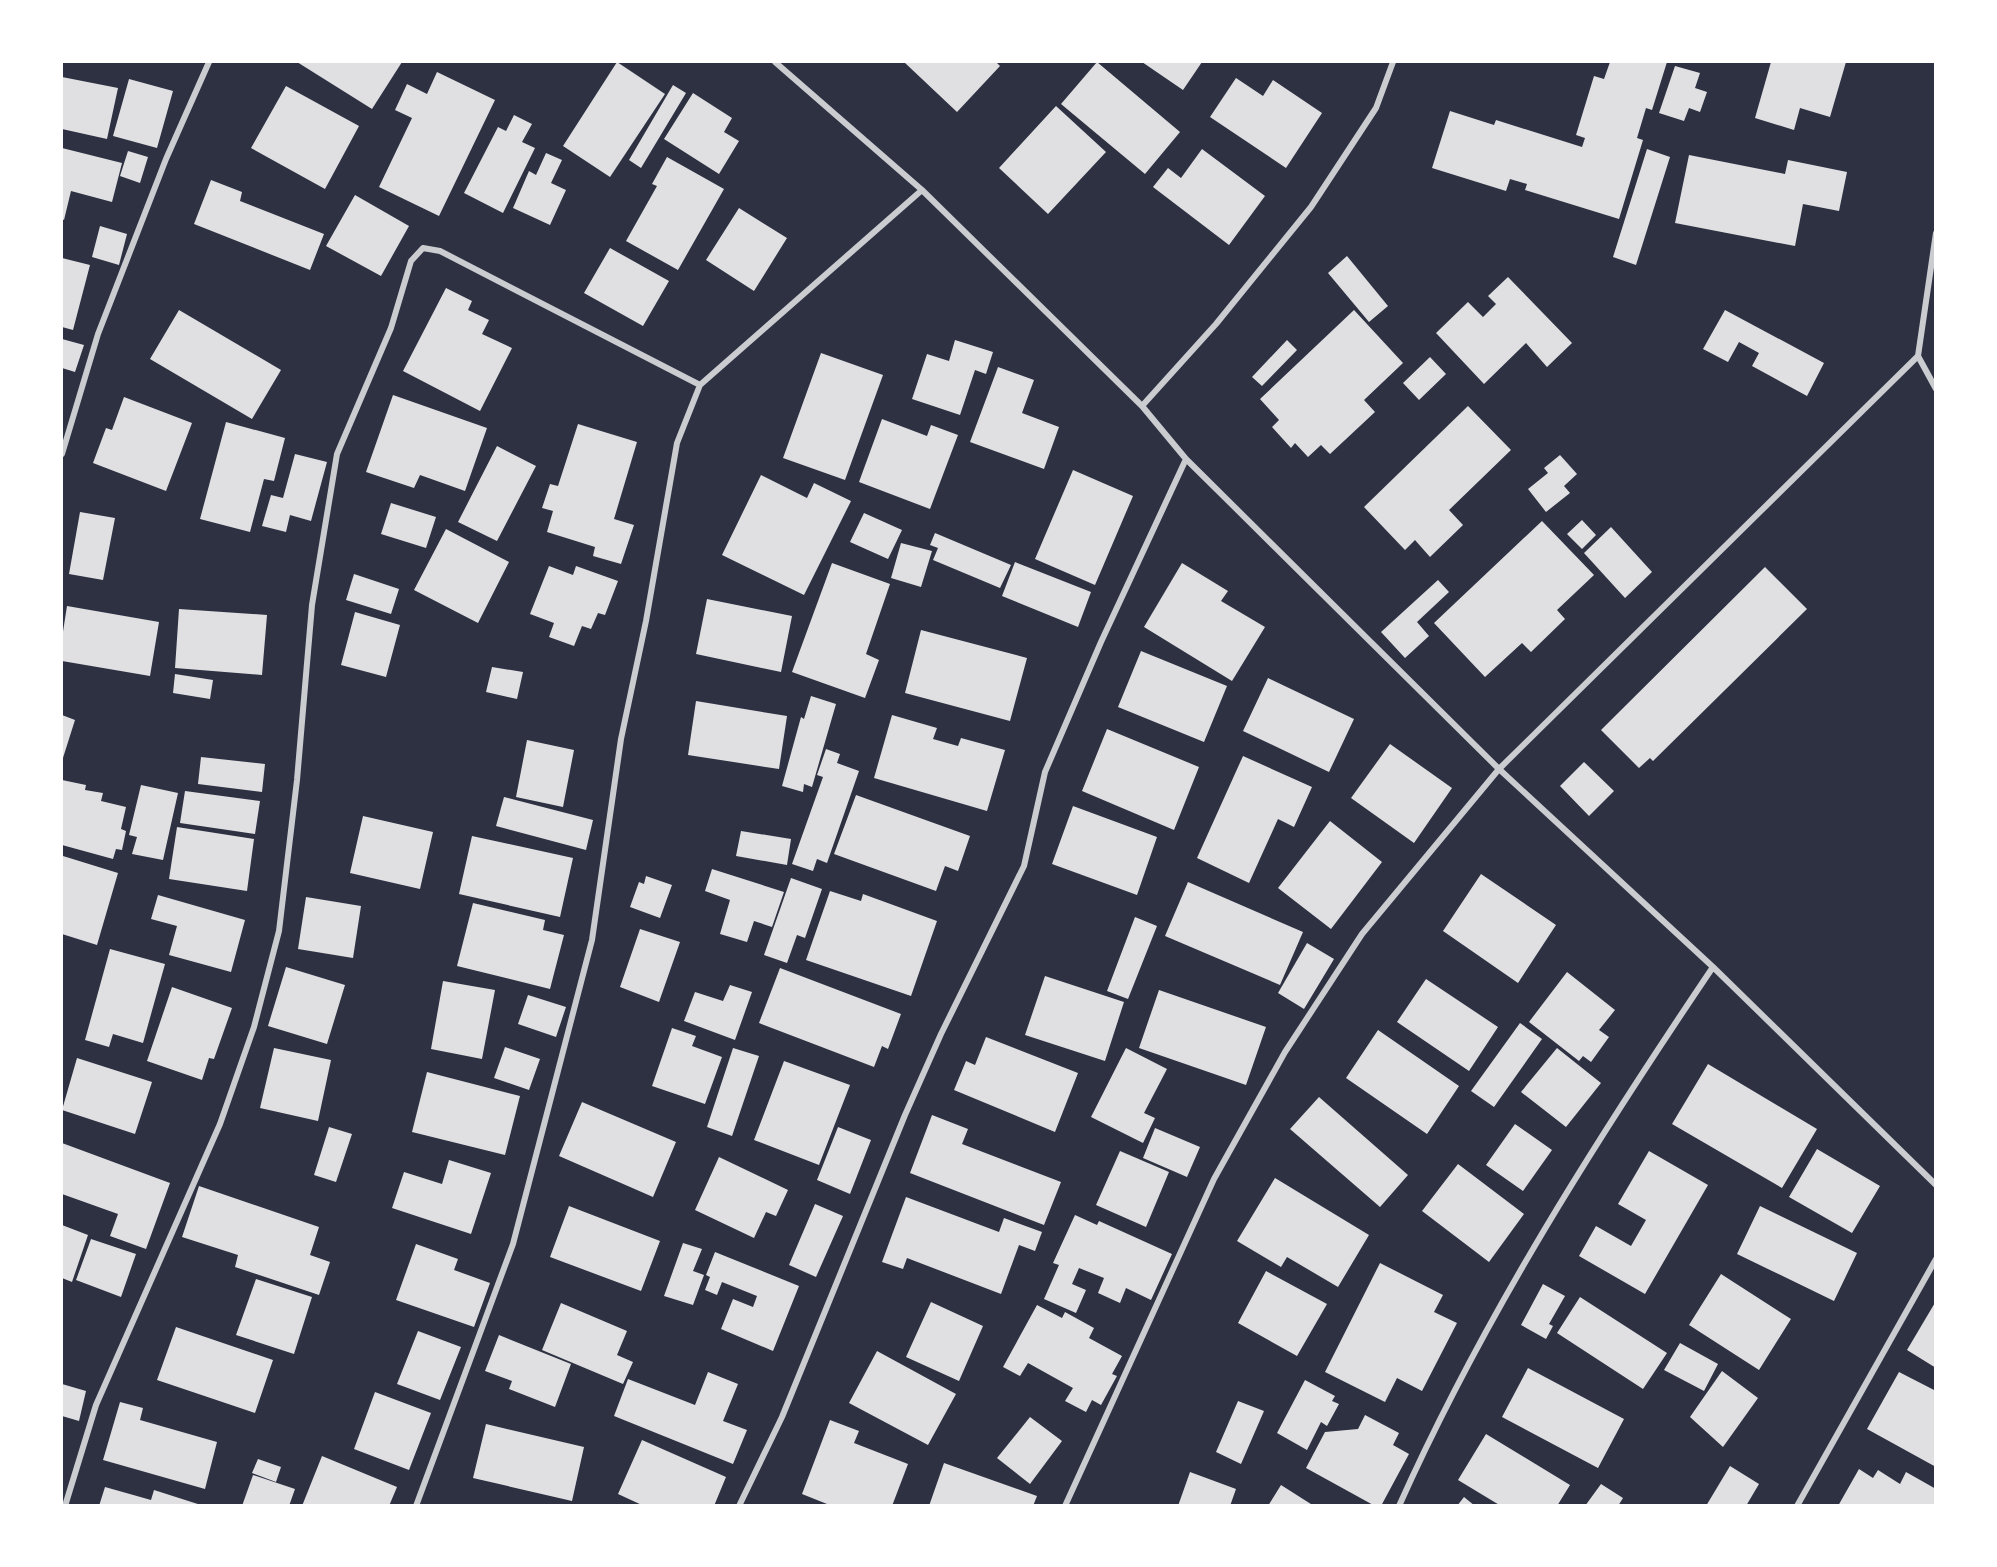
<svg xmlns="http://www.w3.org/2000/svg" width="1997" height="1567" viewBox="0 0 1997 1567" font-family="Inter,sans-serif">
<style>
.building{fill:#e0e0e3}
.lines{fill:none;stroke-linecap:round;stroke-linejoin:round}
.minor{stroke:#caccd0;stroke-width:6}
</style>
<rect width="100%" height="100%" fill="#2d3142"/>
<path class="building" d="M297,62H402L372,109Z
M617,62L665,94L610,177L563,146Z
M904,62H996L1000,66L957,112Z
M1097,62L1180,132L1145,174L1061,104Z
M1142,62H1202L1183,90Z
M1610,62H1667L1652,110L1646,108L1637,138L1643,140L1619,219L1525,190L1527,184L1510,179L1506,191L1432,168L1450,111L1494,125L1496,120L1582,147L1585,138L1576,135L1594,76L1604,79Z
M1771,62H1846L1830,117L1800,108L1794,130L1755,118Z
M1675,66L1700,73L1695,88L1707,92L1700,112L1689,108L1684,121L1659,113Z
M437,72L495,100L439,216L379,187L412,118L395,110L407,84L427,94Z
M62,77L118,88L107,139L62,129Z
M1236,78L1263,96L1273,80L1322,113L1286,168L1210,117Z
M129,79L173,91L157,148L113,136Z
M673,85L686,93L641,168L629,160Z
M286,86L359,126L325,189L251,148Z
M693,93L732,118L724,132L739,141L719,174L664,139Z
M1056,106L1106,152L1048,214L999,168Z
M514,115L532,124L522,142L535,148L503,213L464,193L498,127L506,131Z
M62,148L122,163L112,202L71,191L64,220L62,219Z
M1202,149L1265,196L1229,245L1153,187L1168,168L1181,178Z
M1647,149L1670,157L1636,265L1613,257Z
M128,151L148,157L140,183L120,176Z
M546,153L562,160L551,183L566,190L550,225L513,208L529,171L536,175Z
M1689,155L1785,174L1788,160L1847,172L1839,211L1803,204L1795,246L1675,223Z
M667,157L724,189L678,270L626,241L657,186L652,184Z
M211,180L242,192L240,201L324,234L310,270L194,224Z
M355,195L409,226L381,276L326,246Z
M739,208L787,238L754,291L706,260Z
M100,226L127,234L119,265L92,257Z
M610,248L669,281L643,326L584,293Z
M1347,256L1388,306L1369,322L1328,273Z
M62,258L90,265L73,330L62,327Z
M1508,277L1572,343L1547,367L1526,343L1484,384L1436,333L1468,302L1483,317L1496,304L1488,296Z
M446,288L472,301L468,310L489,320L482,334L512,348L480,411L403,371Z
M179,310L281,370L252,419L150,359Z
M1354,310L1403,363L1364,400L1375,412L1330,454L1321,445L1308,457L1295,443L1291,448L1272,427L1279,420L1260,399Z
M1725,310L1824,363L1807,396L1752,366L1759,353L1739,342L1728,362L1703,349Z
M62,339L84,345L75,372L62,368Z
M955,340L993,352L986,374L975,370L960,415L912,399L927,354L949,361Z
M1287,340L1297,350L1262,386L1252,377Z
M821,353L883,375L845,480L783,458Z
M1430,357L1446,374L1419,400L1403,383Z
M998,367L1034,380L1022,413L1059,427L1044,469L970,442Z
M393,395L487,428L465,491L420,475L414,488L366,472Z
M124,397L192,423L166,491L93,463L106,428L112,430Z
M1468,406L1511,450L1449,510L1463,525L1430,557L1415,540L1405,550L1364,507Z
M882,419L927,436L931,425L958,435L930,509L859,482Z
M226,422L285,438L274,481L264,479L250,532L200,519Z
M578,424L637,442L614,519L634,525L621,564L593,556L595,547L547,532L553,511L542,508L550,484L558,486Z
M497,446L536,466L497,541L458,522Z
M295,454L327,462L311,521L290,515L286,532L262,526L271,495L283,498Z
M1560,455L1577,474L1564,486L1570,493L1546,512L1528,489L1548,473L1544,468Z
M1073,470L1133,496L1095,585L1035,559Z
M761,475L807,498L814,483L851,501L804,595L722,555Z
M391,503L436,517L426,548L381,534Z
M80,512L115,518L103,580L69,574Z
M864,513L902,530L888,559L850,542Z
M1582,520L1596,535L1582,549L1567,534Z
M1542,521L1594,575L1557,610L1565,619L1531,652L1522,643L1485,677L1434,623Z
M1611,527L1652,572L1625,598L1584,553Z
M446,529L509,562L478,623L414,590Z
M935,533L1011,565L1000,588L933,560L938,548L930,545Z
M901,543L932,551L921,587L891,578Z
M1015,562L1091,592L1078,627L1002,596Z
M832,563L890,584L866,654L879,660L865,698L792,672Z
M1182,563L1228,591L1221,601L1265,627L1232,681L1144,627Z
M549,566L573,575L576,566L618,581L605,615L598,613L591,629L582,626L574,646L549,637L554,623L530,614Z
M1765,567L1807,609L1653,761L1650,758L1639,768L1601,730Z
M354,574L399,589L391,614L346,600Z
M1438,580L1449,592L1417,622L1429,636L1405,658L1381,632Z
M707,599L792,616L781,672L696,654Z
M67,606L159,622L150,676L62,661V638Z
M179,609L267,615L262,675L175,668Z
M355,612L400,625L386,677L341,665Z
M921,630L1027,658L1010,721L905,693Z
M1141,651L1227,686L1204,742L1118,707Z
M492,667L523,672L517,699L486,692Z
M175,674L213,680L210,699L173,693Z
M1268,678L1354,719L1329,772L1243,731Z
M811,696L836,704L812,787L804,784L803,792L782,786L801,717L804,719Z
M696,701L787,716L779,769L688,755Z
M62,715L75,720L62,761Z
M892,715L937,728L933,739L958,746L961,738L1005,750L987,811L874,778Z
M1107,729L1199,767L1174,830L1082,791Z
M527,740L574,750L563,807L516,797Z
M1390,744L1452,788L1414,843L1351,798Z
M826,749L840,754L837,763L859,771L827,863L817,859L813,871L792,864L823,777L817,775Z
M1243,756L1312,787L1294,827L1278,819L1249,883L1197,858Z
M201,757L265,764L262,792L198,784Z
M1584,762L1614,791L1589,816L1560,786Z
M62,780L86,785L85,790L103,793L101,801L126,807L121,829L126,831L122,850L116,849L113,859L62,845Z
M141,785L178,793L163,860L132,854L137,837L129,835Z
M185,791L260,801L255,834L180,823Z
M856,795L970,836L958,871L945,866L936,891L834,854Z
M504,797L593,820L586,850L496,826Z
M1073,806L1157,837L1137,895L1052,864Z
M363,816L433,832L420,889L350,873Z
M1330,821L1382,862L1331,929L1278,888Z
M177,827L254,839L247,891L169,879Z
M741,831L791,839L787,865L736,856Z
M472,836L573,858L560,917L459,894Z
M63,856L118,873L97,945L62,934Z
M712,869L784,892L772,927L754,921L747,942L720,934L730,900L705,891Z
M1481,874L1556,925L1518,983L1443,931Z
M646,876L672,885L660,918L630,907L639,882L644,884Z
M791,878L822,889L805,938L797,935L787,963L764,955Z
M1188,882L1303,932L1280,985L1165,936Z
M830,891L861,901L863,894L937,921L911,996L806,960Z
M158,895L245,920L231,972L169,955L177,926L151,919Z
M306,897L361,906L353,958L298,949Z
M473,903L545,920L543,930L564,935L550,989L457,966Z
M1135,917L1157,926L1128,999L1107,991Z
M640,929L680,942L659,1002L620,987Z
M1307,943L1334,959L1304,1009L1278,993Z
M110,949L165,964L143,1043L113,1034L109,1047L85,1040Z
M286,967L345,985L327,1044L268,1026Z
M780,968L901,1014L888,1049L882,1046L874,1067L759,1023Z
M1567,972L1615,1010L1599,1030L1609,1037L1591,1062L1583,1056L1579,1061L1529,1022Z
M1045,976L1124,1002L1105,1061L1025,1035Z
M1426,979L1498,1027L1469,1071L1397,1022Z
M443,981L495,990L482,1059L431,1049Z
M730,985L752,992L735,1040L684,1021L695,992L723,1001Z
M172,987L232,1008L214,1059L209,1058L202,1080L147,1061Z
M1159,990L1266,1027L1246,1085L1139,1048Z
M528,995L566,1007L556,1037L518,1024Z
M1520,1023L1542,1039L1494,1107L1471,1091Z
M672,1028L696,1036L692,1046L722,1057L705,1104L652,1086Z
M1378,1030L1459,1086L1427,1134L1346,1078Z
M986,1037L1078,1073L1055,1132L954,1090L966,1061L975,1065Z
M505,1047L540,1059L529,1090L494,1078Z
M274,1048L331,1060L318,1121L260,1108Z
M733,1048L759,1056L732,1136L707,1127Z
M1126,1048L1167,1069L1144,1113L1155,1118L1143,1143L1091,1117Z
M1557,1048L1601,1083L1566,1127L1521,1092Z
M77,1058L152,1082L135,1134L62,1110Z
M784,1061L850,1085L819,1165L754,1140Z
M1708,1064L1817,1129L1782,1188L1672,1124Z
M427,1072L520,1096L505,1155L412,1132Z
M1319,1097L1408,1175L1380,1207L1290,1129Z
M582,1102L676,1142L653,1197L559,1156Z
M932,1115L968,1129L962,1144L1061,1182L1044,1225L910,1173Z
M1515,1124L1552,1150L1523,1191L1486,1165Z
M329,1127L352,1134L336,1182L314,1175Z
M838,1127L871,1140L850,1194L817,1180Z
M1155,1128L1200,1147L1187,1177L1143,1158Z
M62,1143L170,1183L146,1249L110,1236L118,1214L62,1194Z
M1817,1149L1880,1186L1852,1233L1789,1197Z
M1120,1151L1169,1172L1146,1227L1096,1205Z
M1649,1151L1708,1185L1645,1294L1579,1256L1596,1226L1631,1246L1646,1220L1618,1204Z
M719,1157L788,1190L776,1216L766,1212L754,1238L695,1210Z
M449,1160L491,1173L471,1234L392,1208L404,1172L442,1184Z
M1458,1164L1524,1214L1489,1262L1422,1211Z
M1275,1178L1369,1235L1338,1287L1287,1257L1281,1267L1237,1241Z
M199,1186L319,1227L310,1255L330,1262L319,1295L235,1267L238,1255L182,1237Z
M906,1197L999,1232L1004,1218L1042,1232L1035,1251L1019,1245L1001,1294L907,1258L903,1269L882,1262Z
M815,1204L843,1216L816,1277L789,1265Z
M569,1206L660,1241L641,1291L550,1257Z
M1760,1206L1857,1253L1834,1301L1737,1254Z
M1075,1215L1097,1225L1099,1221L1172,1254L1151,1300L1126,1288L1120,1303L1098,1293L1104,1278L1079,1268L1072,1284L1086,1290L1076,1313L1044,1299L1059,1265L1053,1263Z
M62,1225L88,1235L72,1282L62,1278Z
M91,1239L136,1254L121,1297L76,1280Z
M683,1243L702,1249L693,1271L704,1275L693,1305L664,1296Z
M416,1244L458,1259L454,1270L490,1283L474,1327L396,1300Z
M715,1252L799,1286L773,1351L721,1329L733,1299L753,1307L757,1296L722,1282L717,1295L705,1290L710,1277L706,1275Z
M1380,1263L1443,1295L1434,1312L1457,1323L1422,1391L1397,1378L1385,1402L1325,1372Z
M1266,1271L1327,1304L1297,1356L1238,1323Z
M1721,1274L1791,1319L1759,1370L1689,1325Z
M256,1279L312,1297L294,1354L236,1335Z
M1543,1284L1565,1296L1549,1324L1553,1326L1546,1339L1521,1325Z
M1580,1297L1667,1353L1643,1389L1557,1333Z
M1936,1301V1368L1907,1350Z
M931,1302L983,1326L959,1381L906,1357Z
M561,1303L627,1331L617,1355L633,1362L623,1384L542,1350Z
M1037,1305L1062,1318L1065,1312L1094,1328L1089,1338L1122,1356L1112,1374L1117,1376L1101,1405L1092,1400L1086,1412L1065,1401L1073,1388L1028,1363L1020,1376L1003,1367Z
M176,1327L273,1360L255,1413L157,1380Z
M418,1331L461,1347L440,1400L397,1384Z
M499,1335L571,1364L555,1407L509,1389L512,1381L485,1371Z
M1680,1343L1718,1364L1704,1391L1664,1370Z
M877,1351L956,1394L928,1445L849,1403Z
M1528,1368L1624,1419L1598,1468L1502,1417Z
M1722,1371L1758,1398L1723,1447L1690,1417Z
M708,1372L738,1384L723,1421L747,1430L733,1464L614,1416L628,1379L695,1405Z
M1899,1372L1936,1391V1467L1867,1429Z
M1305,1380L1335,1396L1332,1401L1339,1404L1327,1426L1321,1422L1307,1450L1277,1433Z
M62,1384L86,1391L79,1421L62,1416Z
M375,1392L431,1413L409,1470L354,1449Z
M1238,1401L1264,1411L1241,1464L1216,1452Z
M120,1402L143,1408L140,1420L217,1442L205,1489L103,1460Z
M1365,1415L1399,1433L1393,1445L1409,1454L1381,1506H1375L1306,1468L1325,1432L1358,1429Z
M1030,1417L1062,1441L1030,1484L997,1458Z
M830,1420L859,1431L854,1443L908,1464L892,1506H832L802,1494Z
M486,1424L584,1447L572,1501L473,1478Z
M1486,1434L1570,1485L1557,1506H1501L1458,1480Z
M642,1440L726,1477L714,1506H644L618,1494Z
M322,1456L397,1487L389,1506H302Z
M258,1459L281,1467L276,1482L252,1473Z
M944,1463L1037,1496L1033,1506H929Z
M1730,1466L1759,1484L1746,1506H1706Z
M1859,1469L1873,1478L1878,1470L1900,1484L1906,1472L1936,1489V1506H1838Z
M1190,1472L1236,1489L1230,1506H1178Z
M253,1475L295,1489L289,1506H242Z
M1601,1484L1623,1498L1618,1506H1585Z
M1281,1485L1314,1506H1268Z
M105,1487L151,1500L154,1490L204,1506H99Z
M1464,1497L1475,1506H1457Z"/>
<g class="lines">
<path class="minor" d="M775,62L922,190L1142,406L1186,459L1499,769L1713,967L1936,1185
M1936,233L1918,356L1936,389
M1142,406L1216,324L1311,207L1376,108L1393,62
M62,454L98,334L166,159L209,62
M65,1506L96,1405L220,1124L254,1027L279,931L297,780L312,605L337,454L391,328L411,261L423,248L440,251L700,385
M416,1506L513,1244L592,940L621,739L646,621L677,443L700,385L922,190
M739,1506L782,1417L905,1115L941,1034L1024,866L1045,772L1101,642L1186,459
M1065,1506L1214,1179L1285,1052L1362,934L1499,769L1918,356
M1399,1506C1484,1316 1597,1139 1713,967
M1797,1506L1936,1259"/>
</g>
<rect width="1997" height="1567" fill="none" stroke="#ffffff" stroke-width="126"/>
</svg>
